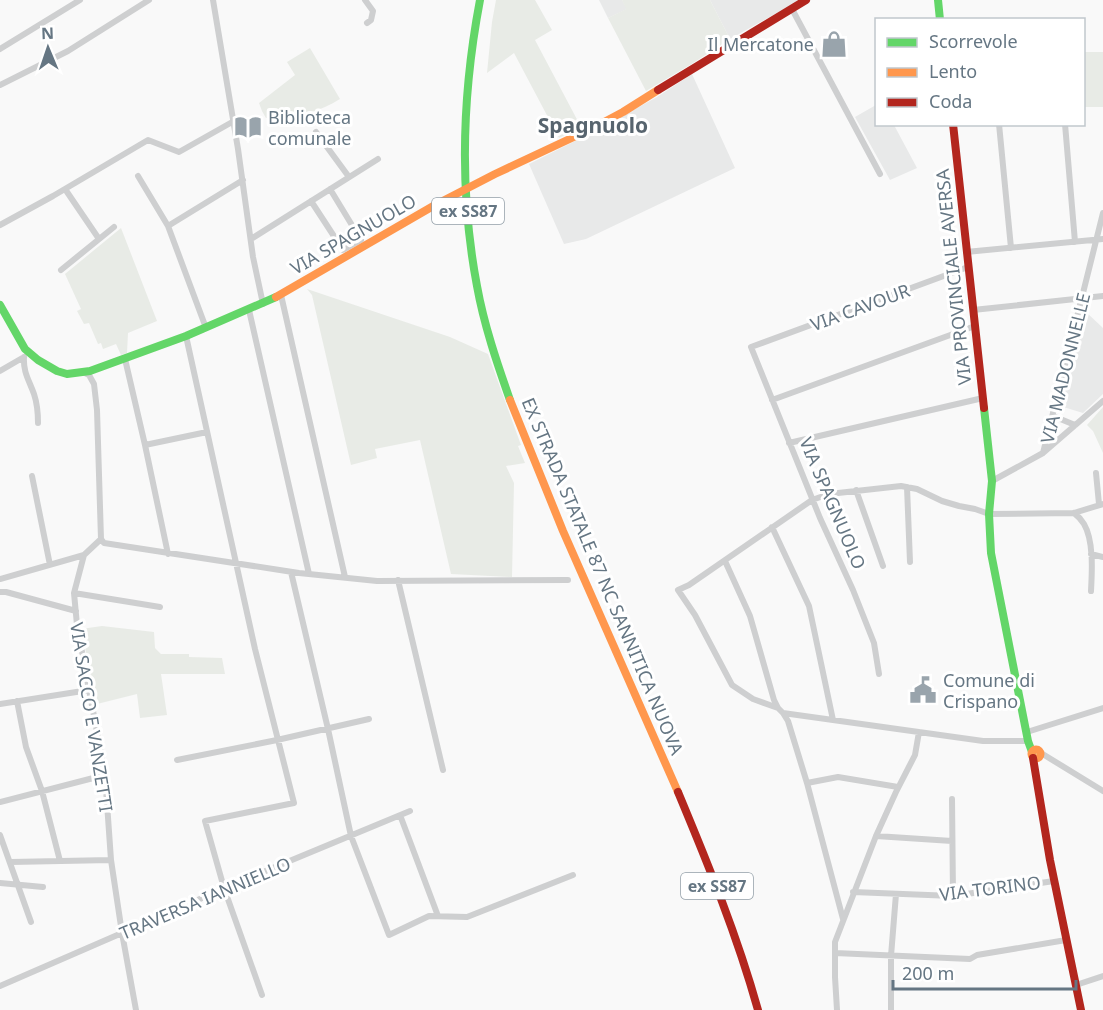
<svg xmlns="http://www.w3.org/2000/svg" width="1103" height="1010" viewBox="0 0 1103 1010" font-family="'Noto Sans',sans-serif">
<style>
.built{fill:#e8e9e9}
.green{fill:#e8ebe6}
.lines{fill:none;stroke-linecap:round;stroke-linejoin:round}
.street{stroke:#cecfd0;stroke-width:6}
.fast{stroke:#63d668;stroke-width:8}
.slow{stroke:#ff974d;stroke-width:8}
.jam{stroke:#b3261e;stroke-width:8}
.labels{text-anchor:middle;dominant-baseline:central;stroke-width:6;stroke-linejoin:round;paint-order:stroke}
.shield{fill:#fff;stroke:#939fa8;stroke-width:1.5}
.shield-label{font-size:16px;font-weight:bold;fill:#657683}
.poi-label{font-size:18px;fill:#657683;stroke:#fff;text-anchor:start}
.street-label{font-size:18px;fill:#657683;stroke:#fff}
.quarter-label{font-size:21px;font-weight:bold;fill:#57646e;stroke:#fff}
</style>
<rect width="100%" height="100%" fill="#f9f9f9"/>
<path class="built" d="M599,0H622L627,9L608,18Z
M710,0H800L730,39Z
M692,74L735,168L586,239L564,244L529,164L597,130L657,97Z
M876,105V124L894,125L917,168L890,180L855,117Z
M1085,311L1103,328V394L1083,413L1060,406Z"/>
<path class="green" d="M496,0H535L552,30L535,40L581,127L559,138L514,53L487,73L492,22Z
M622,0H710L730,39L690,65L646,91L608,18L626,9Z
M310,48L340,99C319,112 292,120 266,118L262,111L259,103L295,75L287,62Z
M1084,52H1103V107H1084Z
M121,228L157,321L128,333L127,353L121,355L116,344L103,349L101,343L98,344L89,323L84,324L77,311L81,309L65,274Z
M307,289L450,337L488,354L521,445L518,446L525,463L506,466L514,483L512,577L451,574L420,440L375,449L377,458L351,465L312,295Z
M1103,407V453L1093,431L1087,425Z
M102,626L154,632L155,648L161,654H189V657L222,658L225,674H161L167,715L140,718L137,694L97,704L81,629Z"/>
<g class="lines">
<path class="street" d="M213,0L238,149L253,257L263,304
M365,0L373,11L371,20L367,23
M792,9L880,174
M0,49L80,0
M0,85L68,51L149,0
M999,124L1011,248
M1065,124L1075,242
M316,132L349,177
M138,176L168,226L206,328
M65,189L99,239
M311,201L343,250L361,240L330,189
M0,225L53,196L148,140L179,152L234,121
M168,226L243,180
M251,239L378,159
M966,252L1103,239
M61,270L114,227
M281,295L345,577
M249,310L309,574
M973,310L1103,296
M186,336L255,649L294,803L205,821L224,888L262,995
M24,357C23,372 29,380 34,394C37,403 38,413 38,423
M125,359L145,445L168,554
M0,371L24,357
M85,373L89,375L94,384L97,410L101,539
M772,400L975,326
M1053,416L1075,425
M789,443L983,398
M145,445L207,432
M1043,453L1103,213
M1096,473L1099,504
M32,476L50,565
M992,481L1043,453L1103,401
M907,487L910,562
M856,490L883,566
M1074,513C1078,516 1081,519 1084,524C1094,541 1092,572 1091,591
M772,527L809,606L833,720
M101,539L84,555L74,593L77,625L105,775L111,860L122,933L136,1010
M101,539L104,543L299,573L377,581L568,580
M1091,554L1103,557
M725,561L750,616L774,700L778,708L783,713L983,741H1028
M291,572L328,729L351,836L389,935L429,916L467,917L573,875
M0,579L84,555
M398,580L443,770
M0,592H6L76,611
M74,593L160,607
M879,674L874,643L853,590L820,518L751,347L968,267
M17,701L26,747L42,791L60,861
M0,704L89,690
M778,708L753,699L732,685L695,615L678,590L689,585L812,500L829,494L901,486L917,489L942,501L959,506L975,509L989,514L1074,513L1103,504
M783,713L788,721L807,783L843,919
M1027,732L1103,708
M1041,753L1103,791
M177,760L277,740L369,719
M807,783L838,777L898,787
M952,799L953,896
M0,802L105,775
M400,815L438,916
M0,835L31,922
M876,836L952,841
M11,862L111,860
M0,883L43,887
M853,892L953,896L1054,881
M835,953L970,959L977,955L1066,940
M1076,985L1103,976
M0,986L122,933L155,920L217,891L410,811
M837,1010L835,977V942L876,836L896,792L915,755L919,732
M891,1010V956L896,894"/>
<path class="fast" d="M480,0C462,95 459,191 477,286C484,325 497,363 510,400
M938,0L940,20
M0,305L25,349L38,360L57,371L67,374L90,371L186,336L276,297
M984,408L992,481L989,514L991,553L1028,741L1032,752"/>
<path class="slow" d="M276,297L435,205L495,174L593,128L623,112L658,90
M510,400L563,531L678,792
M1031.5 754a4.5 4.5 0 1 1 9 0a4.5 4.5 0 1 1-9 0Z"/>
<path class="jam" d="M658,90L806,0
M953,124L984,408
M1033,758L1050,860L1081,1010
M678,792C708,864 737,935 758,1010"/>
</g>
<defs>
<symbol id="shop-bare" viewBox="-9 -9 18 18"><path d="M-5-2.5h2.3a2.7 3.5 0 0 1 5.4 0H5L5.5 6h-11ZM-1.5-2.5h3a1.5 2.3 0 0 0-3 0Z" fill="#99a4ac" stroke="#fff" stroke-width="2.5" paint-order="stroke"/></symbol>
<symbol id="library-bare" viewBox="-9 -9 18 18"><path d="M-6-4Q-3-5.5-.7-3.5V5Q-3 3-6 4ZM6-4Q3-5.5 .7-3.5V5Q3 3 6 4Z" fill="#99a4ac" stroke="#fff" stroke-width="2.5" paint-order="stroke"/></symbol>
<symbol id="civic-bare" viewBox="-9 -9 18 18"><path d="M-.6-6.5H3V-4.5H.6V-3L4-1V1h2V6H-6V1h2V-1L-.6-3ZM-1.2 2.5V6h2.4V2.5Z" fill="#99a4ac" stroke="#fff" stroke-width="2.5" paint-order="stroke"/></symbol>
</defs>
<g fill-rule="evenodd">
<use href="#shop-bare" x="815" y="25" width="38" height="38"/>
<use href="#library-bare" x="229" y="108" width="38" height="38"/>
<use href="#civic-bare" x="904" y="671" width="38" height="38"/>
</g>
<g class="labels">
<g class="shield">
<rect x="432" y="198" width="72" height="26" rx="4.5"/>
<rect x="681" y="873" width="72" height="26" rx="4.5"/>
</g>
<g class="shield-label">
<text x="468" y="211">ex SS87</text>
<text x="717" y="886">ex SS87</text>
</g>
<g class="poi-label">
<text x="814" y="44" text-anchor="end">Il Mercatone</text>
<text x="268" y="117">Biblioteca<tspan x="268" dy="21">comunale</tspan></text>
<text x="943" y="680">Comune di<tspan x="943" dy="21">Crispano</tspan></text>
</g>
<g class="street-label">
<text transform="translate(353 234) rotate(-30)">VIA SPAGNUOLO</text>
<text transform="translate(953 277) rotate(-96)">VIA PROVINCIALE AVERSA</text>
<text transform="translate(860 307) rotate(-20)">VIA CAVOUR</text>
<text transform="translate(1065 368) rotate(-76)">VIA MADONNELLE</text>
<text transform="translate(833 503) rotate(67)">VIA SPAGNUOLO</text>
<text transform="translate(603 576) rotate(67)">EX STRADA STATALE 87 NC SANNITICA NUOVA</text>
<text transform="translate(92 717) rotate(81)">VIA SACCO E VANZETTI</text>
<text transform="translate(990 888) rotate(-7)">VIA TORINO</text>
<text transform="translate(205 898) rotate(-23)">TRAVERSA IANNIELLO</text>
</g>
<g class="quarter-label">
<text x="593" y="125">Spagnuolo</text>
</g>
</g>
<rect x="875" y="18" width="210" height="108" fill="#ffffff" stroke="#c1c8cd" stroke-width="1.5"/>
<rect x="887" y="38" width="30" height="9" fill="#63d668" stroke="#c1c8cd" stroke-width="1.5"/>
<text x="929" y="48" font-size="18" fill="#657683">Scorrevole</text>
<rect x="887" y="68" width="30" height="9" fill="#ff974d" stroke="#c1c8cd" stroke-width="1.5"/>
<text x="929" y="78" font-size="18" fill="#657683">Lento</text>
<rect x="887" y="98" width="30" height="9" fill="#b3261e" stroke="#c1c8cd" stroke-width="1.5"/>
<text x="929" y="108" font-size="18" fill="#657683">Coda</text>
<g transform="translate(48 48) rotate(358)" stroke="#ffffff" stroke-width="4.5" paint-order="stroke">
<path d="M0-4.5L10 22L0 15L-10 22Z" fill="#657683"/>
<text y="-9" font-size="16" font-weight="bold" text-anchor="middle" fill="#657683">N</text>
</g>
<path d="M893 980v9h183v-9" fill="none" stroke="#657683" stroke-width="3"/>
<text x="902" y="980" font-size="18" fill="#657683" stroke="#ffffff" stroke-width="4.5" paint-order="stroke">200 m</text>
</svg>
